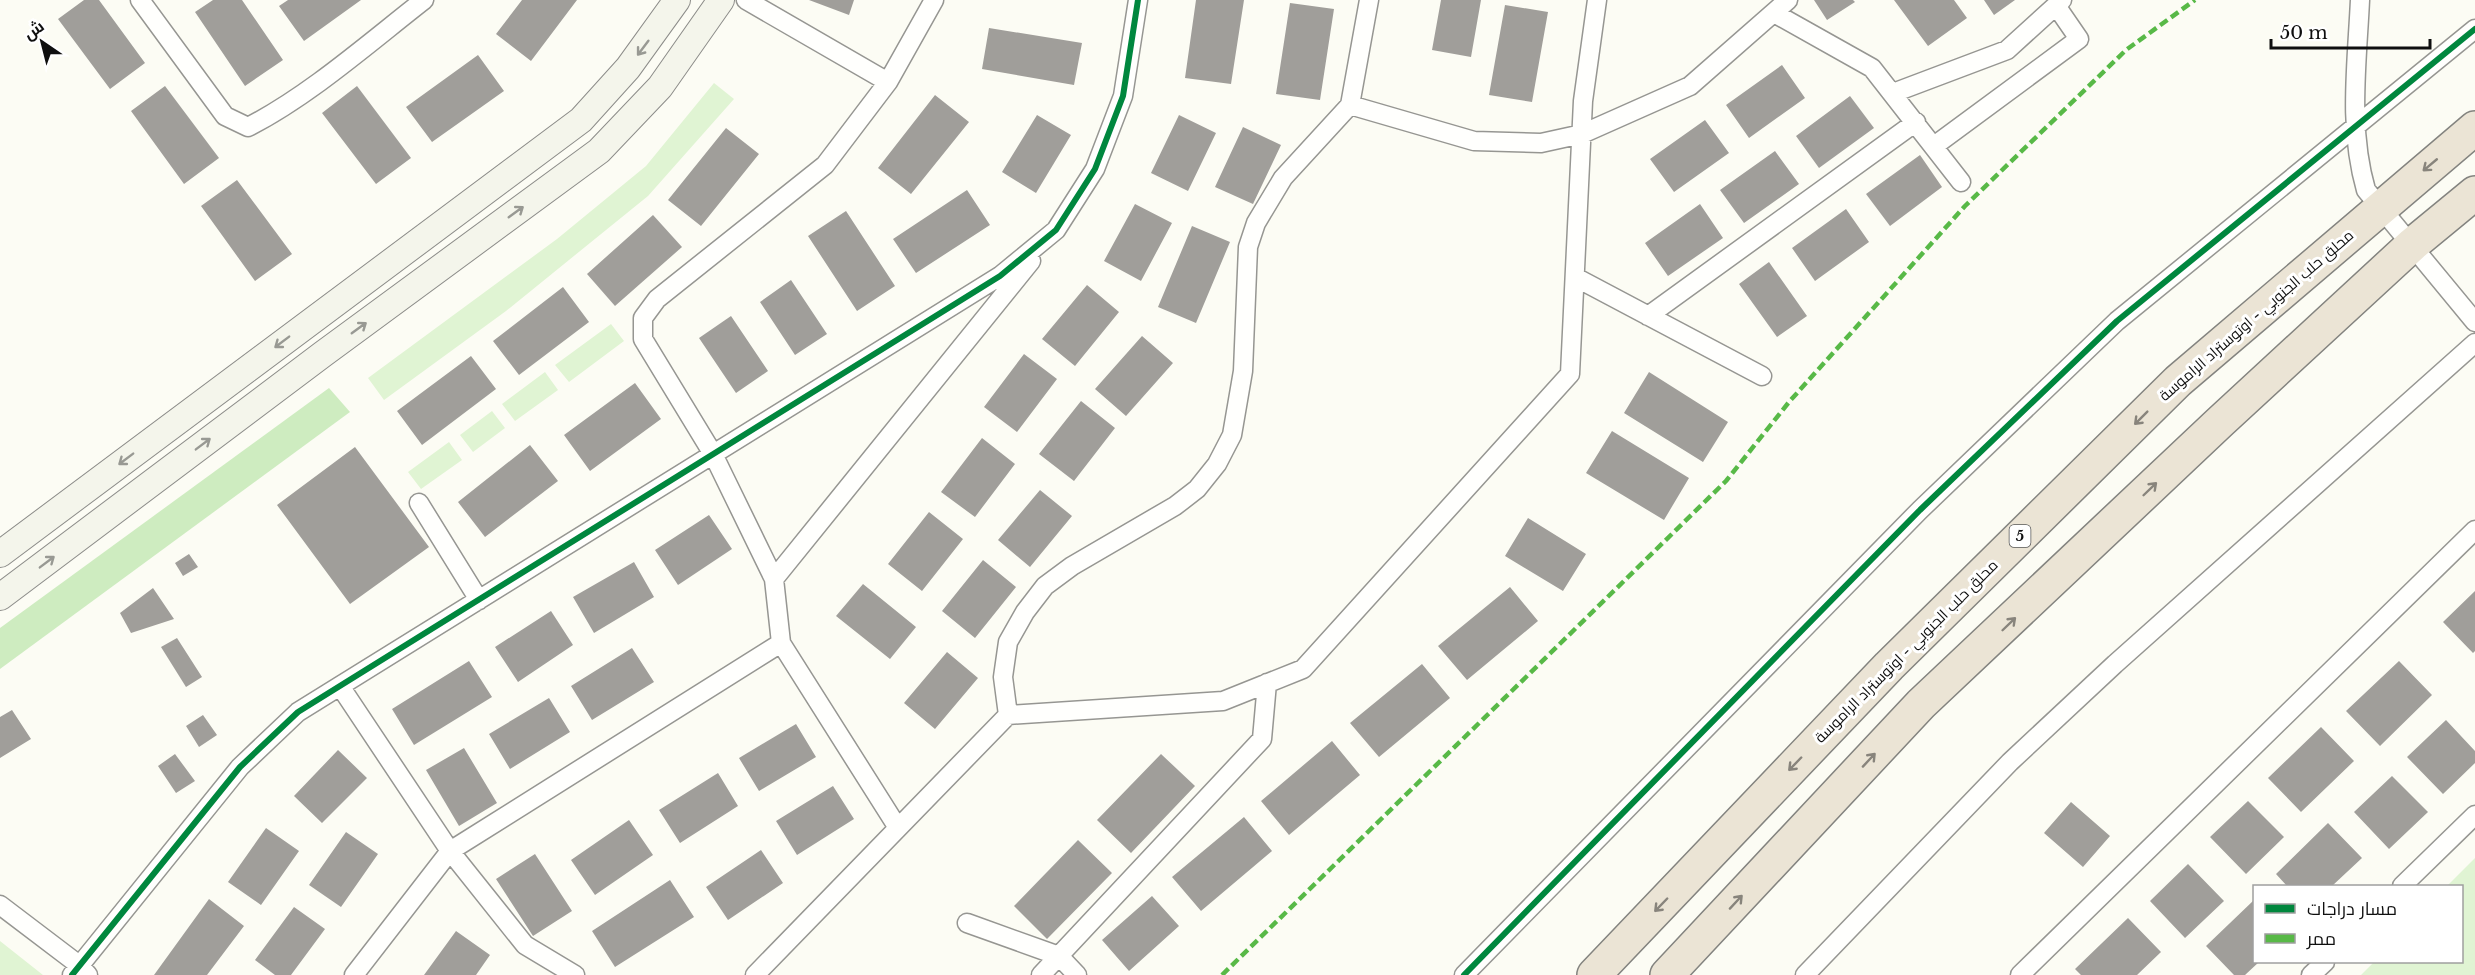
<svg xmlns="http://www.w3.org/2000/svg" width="2475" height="975" viewBox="0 0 2475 975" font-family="'Libre Baskerville',Cairo,serif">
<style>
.green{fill:#e0f4d3}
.forest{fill:#ceecc0}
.building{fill:#a09e9a}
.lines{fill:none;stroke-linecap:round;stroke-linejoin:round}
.street-casing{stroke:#969692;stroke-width:21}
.secondary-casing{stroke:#8c8c89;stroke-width:28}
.highway-casing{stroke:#83837f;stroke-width:36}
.street{stroke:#fffffd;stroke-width:18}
.secondary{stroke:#f4f5eb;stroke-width:26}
.highway{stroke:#ebe4d5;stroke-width:33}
.quiet{stroke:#58b947;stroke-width:4.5;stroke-dasharray:9 4.5;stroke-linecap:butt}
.cycleway-casing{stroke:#fff;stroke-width:10}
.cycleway{stroke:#00873e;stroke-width:6}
.oneway{stroke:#989993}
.oneway2{stroke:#88847c}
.labels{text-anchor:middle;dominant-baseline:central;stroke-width:6;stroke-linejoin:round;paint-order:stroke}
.shield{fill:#fff;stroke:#575757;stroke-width:1.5}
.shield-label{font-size:14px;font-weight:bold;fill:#0f0f0f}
.street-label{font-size:15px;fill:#0f0f0f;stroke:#fff}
</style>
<rect width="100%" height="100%" fill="#fcfcf4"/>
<path class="green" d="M714,83L734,99L648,196L506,311L384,400L368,378L557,239L646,166Z
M611,324L624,341L569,382L555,365Z
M545,372L558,390L515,421L502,404Z
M492,411L505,428L473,452L460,435Z
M449,442L462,460L421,489L408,472Z
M2475,858V975H2361L2374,962H2462V886H2447Z
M0,941L43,975H0Z"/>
<path class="forest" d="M329,388L350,412L0,669V628Z"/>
<path class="building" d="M84,0H99L145,63L110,89L58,19Z
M213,0H242L283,60L245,86L195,12Z
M288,0H361L304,41L279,6Z
M522,0H577L531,61L496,34Z
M809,0H854L849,15Z
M1196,0H1244L1231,84L1185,78Z
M1441,0H1481L1471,57L1432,50Z
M1814,0H1853L1855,2L1827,20Z
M1894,0H1954L1967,18L1928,46Z
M1984,0H2015L1994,15Z
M1290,3L1334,9L1320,100L1276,94Z
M1505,5L1548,12L1532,102L1489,95Z
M989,28L1082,43L1074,85L982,69Z
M478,55L504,91L432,142L406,107Z
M1782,65L1805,98L1749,138L1726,105Z
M165,86L219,158L184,184L131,111Z
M357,86L411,158L376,184L322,113Z
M935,95L969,122L911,194L878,168Z
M1850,96L1874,128L1819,168L1796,136Z
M1037,115L1071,135L1036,193L1002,172Z
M1179,115L1216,133L1188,191L1151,173Z
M1705,120L1729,153L1674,192L1650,159Z
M1243,127L1281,145L1253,204L1215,187Z
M726,128L759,154L701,226L668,200Z
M1775,151L1799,184L1744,223L1720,190Z
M1920,155L1942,187L1890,226L1866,194Z
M237,180L292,254L255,281L201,206Z
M967,190L990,225L916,273L893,239Z
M1135,204L1172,223L1141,281L1104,261Z
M1700,204L1723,238L1668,276L1645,243Z
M1846,209L1869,242L1815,281L1792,248Z
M846,211L895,286L857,311L808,236Z
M653,215L682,247L615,306L587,274Z
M1192,226L1230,242L1196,323L1158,307Z
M1769,262L1807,316L1777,337L1739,284Z
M791,280L827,334L795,355L760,302Z
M1087,285L1119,312L1075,366L1042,339Z
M563,287L589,322L519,375L493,341Z
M731,316L768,371L736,393L699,338Z
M1142,336L1173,363L1126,416L1095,389Z
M1024,354L1057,379L1017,432L984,407Z
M471,356L496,389L422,445L397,411Z
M1649,372L1728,422L1703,462L1624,413Z
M635,383L661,419L590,471L564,435Z
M1081,401L1115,428L1074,481L1039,454Z
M1612,431L1689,478L1664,520L1586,473Z
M982,438L1015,464L975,517L941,492Z
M530,445L558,481L485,537L458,502Z
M355,447L429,547L350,604L277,505Z
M1040,490L1072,516L1030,567L998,540Z
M929,512L963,539L922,591L888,564Z
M709,515L732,549L678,585L655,550Z
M1528,518L1586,554L1563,591L1505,556Z
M189,554L198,567L183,576L175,563Z
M983,560L1016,587L975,638L942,611Z
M634,562L654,597L594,633L573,597Z
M863,584L916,627L890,659L836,616Z
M1510,587L1538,621L1467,680L1438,646Z
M153,588L174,619L131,633L120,613Z
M2475,591V651L2473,653L2443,622Z
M551,611L573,645L518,682L495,647Z
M177,638L202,677L186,687L161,647Z
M632,648L654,682L592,720L571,686Z
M947,652L978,678L935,729L904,703Z
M469,661L492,697L414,745L392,709Z
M2399,661L2432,695L2380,746L2346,711Z
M1422,664L1450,698L1379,757L1350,723Z
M549,698L570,732L510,769L489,734Z
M12,710L31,739L0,758V717Z
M203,715L217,735L199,747L186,726Z
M2446,720L2475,751V763L2443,794L2407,757Z
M796,724L816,757L759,791L739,758Z
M2321,727L2354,761L2301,812L2268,778Z
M1332,741L1360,775L1289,835L1261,801Z
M464,748L497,803L459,826L426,770Z
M338,750L367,778L322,823L294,796Z
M175,754L195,781L176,793L158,766Z
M1161,754L1195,786L1131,853L1097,820Z
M718,773L738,806L680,843L659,810Z
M2392,776L2428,812L2389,849L2354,812Z
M833,786L854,819L797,855L776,821Z
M2248,801L2284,837L2246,874L2210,837Z
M2071,802L2110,836L2083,867L2044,833Z
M1244,817L1272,851L1201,911L1172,877Z
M629,820L653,855L595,895L571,860Z
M2328,823L2362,858L2332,886H2287L2276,874Z
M266,828L299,851L261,905L228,882Z
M346,832L378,854L341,907L309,885Z
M1078,840L1112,873L1047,939L1014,906Z
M761,850L783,883L728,920L706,887Z
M535,854L572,911L533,936L496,879Z
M2188,864L2224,901L2185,938L2150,901Z
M670,880L694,917L615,967L592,931Z
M1152,896L1179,926L1129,971L1102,940Z
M209,899L244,926L207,975H154Z
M2254,900V962H2259L2245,975H2234L2206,946Z
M294,907L325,929L291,975H275L255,960Z
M2128,918L2161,952L2137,975H2081L2075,969Z
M456,931L490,955L476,975H424Z"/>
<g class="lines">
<defs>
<path id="street" d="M140,0L225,116L248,127C309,96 370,42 424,0
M746,0L888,82
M2360,0C2357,64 2348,128 2366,190L2475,322
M1774,13L1872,68L1961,182
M1893,93L2007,50L2062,0
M1350,105L1474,141L1541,143L1582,134L1690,86L1788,0
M1934,146L2079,39L2057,7
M1575,277L1762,376
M1648,316L1916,122
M419,503L479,600
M774,579L1031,261
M340,686L450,851L525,945L575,975
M1008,715L1223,701L1303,669L1570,374L1583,101L1597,0
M898,828L781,643L774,579L713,454L643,339V318L657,299L825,165L888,82L934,0
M2402,886L2475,815
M0,905L79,965L88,975
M967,923L1059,956L1077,975
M72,975L240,767L298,712L1000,276L1056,230L1095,169L1123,96L1138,0
M354,975L450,851L781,643
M755,975L1008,715L1003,677L1008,642L1025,612L1045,586L1072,566L1175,506L1197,489L1217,464L1232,435L1243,371L1248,247L1256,223L1283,178L1350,105L1369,0
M1041,975L1262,739L1267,683
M1464,975L1920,510L2117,321L2475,29
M1805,975L2010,762L2115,664L2475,343
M2020,975L2475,530
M2311,975L2325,962"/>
<path id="secondary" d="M0,554L581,120L628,68L677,0
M0,597L323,354L599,151L660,87L721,0"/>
<path id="highway" d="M1594,975L1889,666L2178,381L2475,128
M1667,975L1921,704L2220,422L2413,244L2475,193"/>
</defs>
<use href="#street" class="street-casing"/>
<use href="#secondary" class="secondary-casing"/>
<use href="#highway" class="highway-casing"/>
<use href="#street" class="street"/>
<use href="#secondary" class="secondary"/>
<use href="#highway" class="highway"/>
<path class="quiet" d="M1222,975L1726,481L1789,402L1965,206L2126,50L2195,0"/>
<defs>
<path id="cycleway" d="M72,975L240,767L298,712L1000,276L1056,230L1095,169L1123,96L1138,0
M1464,975L1920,510L2117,321L2475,29"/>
</defs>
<use href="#cycleway" class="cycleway-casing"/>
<use href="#cycleway" class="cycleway"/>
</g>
<defs><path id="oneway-shaft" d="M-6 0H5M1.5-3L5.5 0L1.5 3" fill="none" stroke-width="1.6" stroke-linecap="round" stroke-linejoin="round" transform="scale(1.5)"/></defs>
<g class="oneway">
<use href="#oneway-shaft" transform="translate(643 48) rotate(127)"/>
<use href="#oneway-shaft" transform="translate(516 212) rotate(-36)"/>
<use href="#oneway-shaft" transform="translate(359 328) rotate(-36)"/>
<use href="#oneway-shaft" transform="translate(282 342) rotate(143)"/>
<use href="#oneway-shaft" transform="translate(203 444) rotate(-37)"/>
<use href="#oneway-shaft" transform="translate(126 459) rotate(143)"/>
<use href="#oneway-shaft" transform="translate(47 562) rotate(-37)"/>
</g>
<g class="oneway2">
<use href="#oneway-shaft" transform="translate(2430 165) rotate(140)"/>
<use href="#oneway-shaft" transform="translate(2141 418) rotate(135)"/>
<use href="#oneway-shaft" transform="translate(2150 489) rotate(-44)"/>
<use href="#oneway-shaft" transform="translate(2009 624) rotate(-44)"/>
<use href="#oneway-shaft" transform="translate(1869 760) rotate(-47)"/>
<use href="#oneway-shaft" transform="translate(1795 764) rotate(134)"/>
<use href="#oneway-shaft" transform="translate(1736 902) rotate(-47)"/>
<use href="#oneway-shaft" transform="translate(1661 905) rotate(134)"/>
</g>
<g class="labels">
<rect class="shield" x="2009.5" y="525" width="21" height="22" rx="4.5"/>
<g class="shield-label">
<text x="2020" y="536">5</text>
</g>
<g class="street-label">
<text transform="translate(2256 315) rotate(-41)">محلق حلب الجنوبي - اوتوستراد الراموسة</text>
<text transform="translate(1906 651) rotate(-45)">محلق حلب الجنوبي - اوتوستراد الراموسة</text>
</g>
</g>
<rect x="2253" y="885" width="210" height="78" fill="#ffffff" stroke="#9f9f9f" stroke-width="1.5"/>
<rect x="2265" y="904" width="30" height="9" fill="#00873e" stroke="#9f9f9f" stroke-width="1.5"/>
<text x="2307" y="915" font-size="18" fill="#0f0f0f">مسار دراجات</text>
<rect x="2265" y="934" width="30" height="9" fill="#58b947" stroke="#9f9f9f" stroke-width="1.5"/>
<text x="2307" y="945" font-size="18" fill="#0f0f0f">ممر</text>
<g transform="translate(42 42) rotate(325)" stroke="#ffffff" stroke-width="4.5" paint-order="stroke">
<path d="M0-4.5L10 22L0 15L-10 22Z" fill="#0f0f0f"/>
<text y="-9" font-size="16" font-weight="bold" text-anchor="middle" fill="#0f0f0f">ش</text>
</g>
<path d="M2271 39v9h159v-9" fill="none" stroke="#0f0f0f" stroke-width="3"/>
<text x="2280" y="39" font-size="18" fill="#0f0f0f" stroke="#ffffff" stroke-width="4.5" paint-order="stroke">50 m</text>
</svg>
